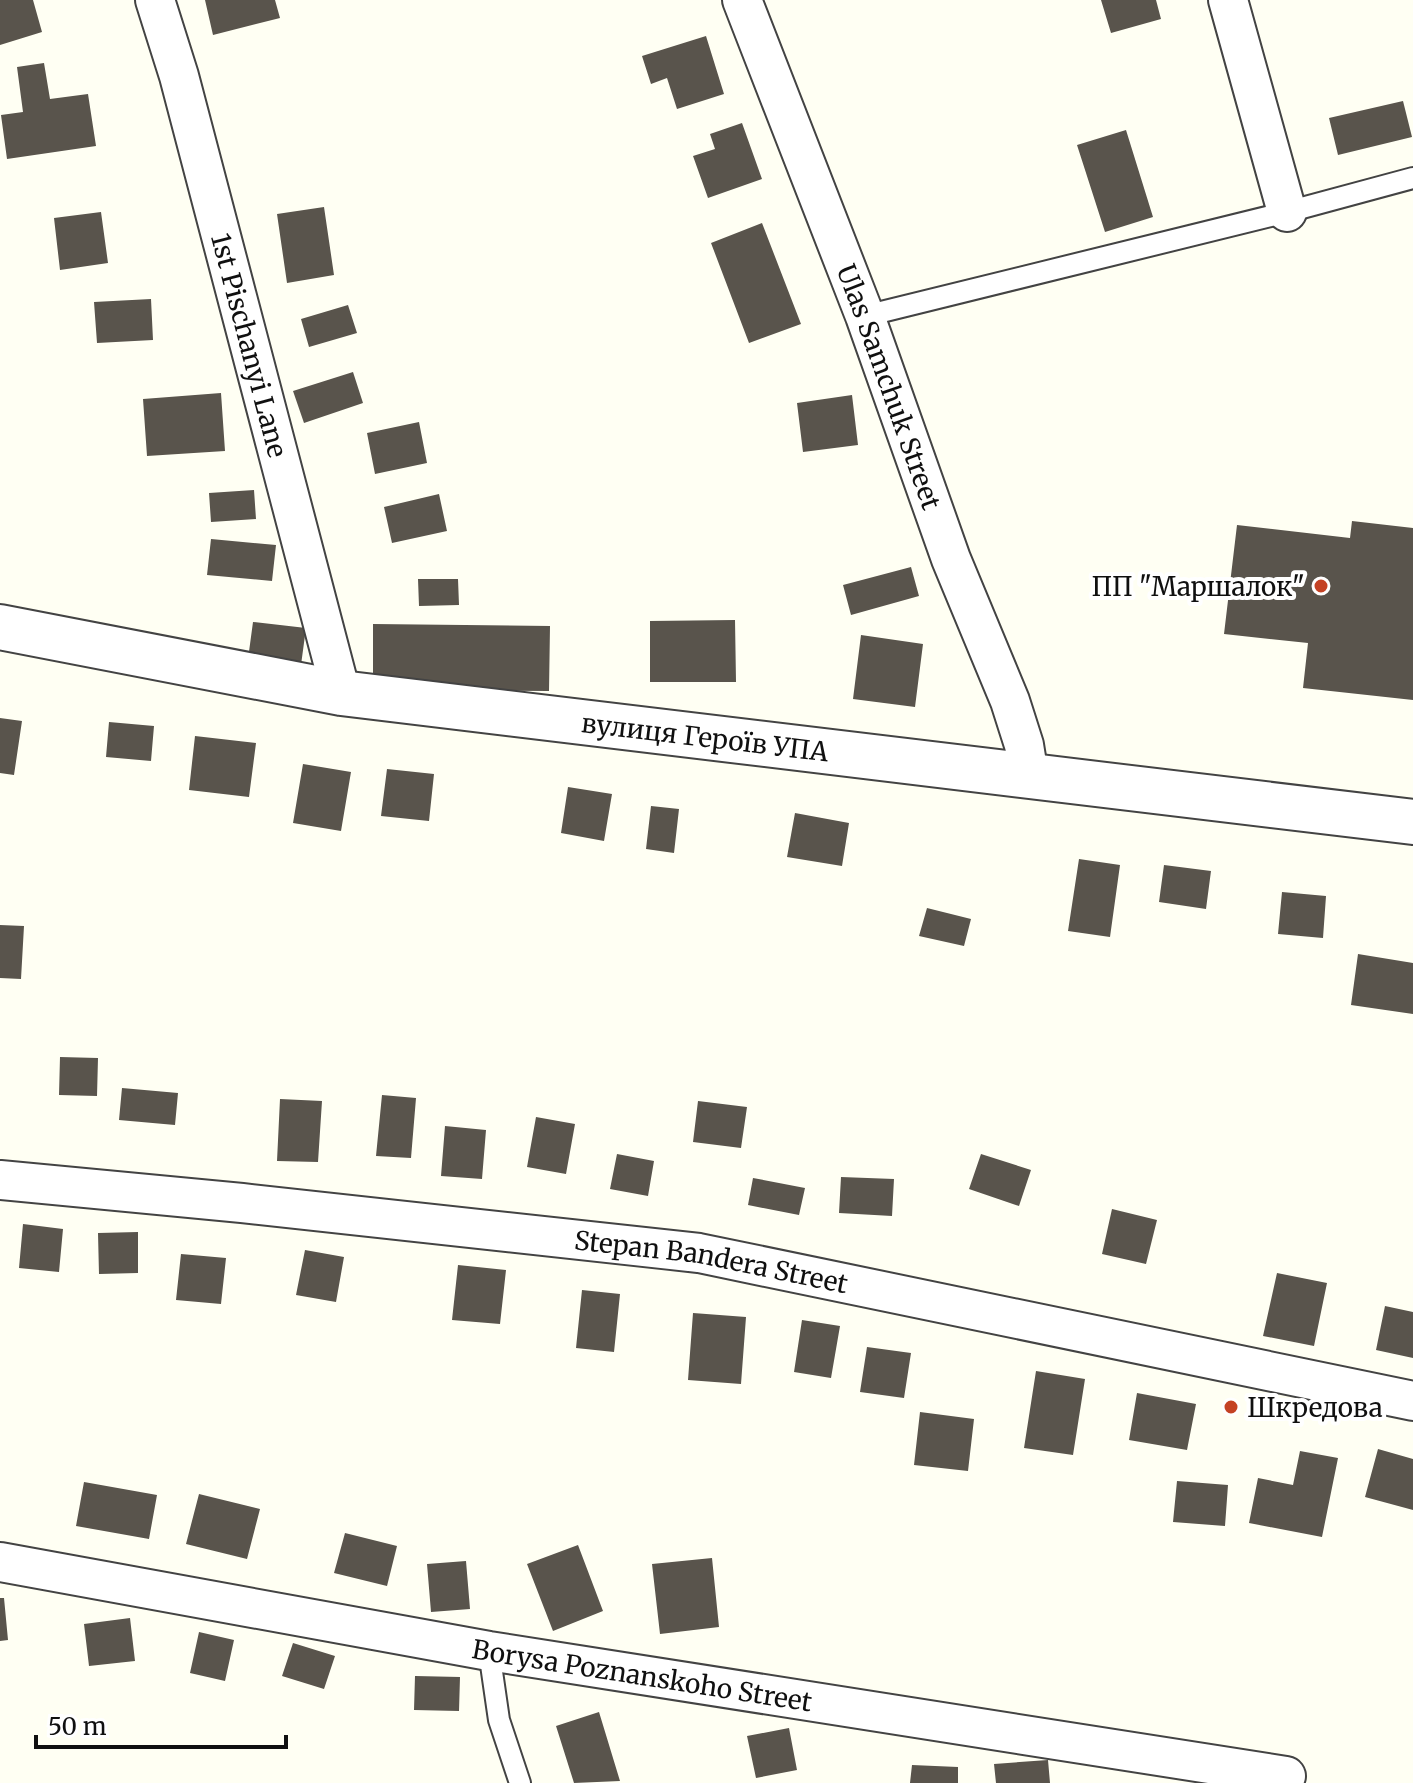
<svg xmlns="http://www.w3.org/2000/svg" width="1413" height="1783" viewBox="0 0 1413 1783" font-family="Merriweather,serif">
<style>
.building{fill:#59544c}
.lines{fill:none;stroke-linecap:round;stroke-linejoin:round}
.service-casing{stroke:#434343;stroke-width:24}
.minor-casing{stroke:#434343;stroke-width:42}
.tertiary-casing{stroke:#434343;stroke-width:48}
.service{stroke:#fff;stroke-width:20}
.minor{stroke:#fff;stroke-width:38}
.tertiary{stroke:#fff;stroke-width:44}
.poi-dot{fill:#c44224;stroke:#fff;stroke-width:3}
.labels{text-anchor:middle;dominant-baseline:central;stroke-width:8;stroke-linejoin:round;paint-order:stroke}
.street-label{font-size:26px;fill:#101010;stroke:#fff}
.poi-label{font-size:26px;fill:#101010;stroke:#fff;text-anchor:end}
</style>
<rect width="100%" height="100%" fill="#fffff3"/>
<path class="building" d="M0,0H33L42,32L0,45Z
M205,0H275L280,18L213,35Z
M1101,0H1156L1161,19L1111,33Z
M706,36L724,94L677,109L667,78L651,84L642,56Z
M44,63L50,99L88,94L96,146L7,159L1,115L23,112L17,67Z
M1403,101L1412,137L1338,155L1329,118Z
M742,123L762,179L708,198L693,156L715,149L710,134Z
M1126,130L1153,217L1105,232L1077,145Z
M324,207L334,275L287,283L277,214Z
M101,212L108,263L60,270L54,218Z
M762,223L801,324L749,343L711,243Z
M151,299L153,340L97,343L94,302Z
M348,305L357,333L309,347L301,319Z
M353,372L363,403L304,423L293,391Z
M221,393L225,451L147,456L143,399Z
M852,395L858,445L803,452L797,403Z
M419,422L427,463L375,474L367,433Z
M254,490L256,519L211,522L209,493Z
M439,494L447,531L392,543L384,507Z
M1352,521L1413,528V700L1303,688L1308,643L1224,634L1237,525L1350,538Z
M211,539L276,545L272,581L207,575Z
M911,567L919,596L851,615L843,585Z
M418,579H458L459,605L419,606Z
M735,620L736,682H650V621Z
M253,622L306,628L301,665L248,659Z
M373,624L550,626L549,691L373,690Z
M861,635L923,644L915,707L853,699Z
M0,718L22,721L14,775L0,773Z
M109,722L154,726L151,761L106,757Z
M195,736L256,743L249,797L189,790Z
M303,764L351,772L341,831L293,823Z
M387,769L434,774L429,821L381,816Z
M568,787L612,794L604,841L561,833Z
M651,806L679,809L674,853L646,849Z
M795,813L849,823L842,866L787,857Z
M1079,859L1120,865L1110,937L1068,931Z
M1164,865L1211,871L1206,909L1159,902Z
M1282,892L1326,896L1323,938L1278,934Z
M927,908L971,919L964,946L919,936Z
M0,925L24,926L21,979L0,978Z
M1358,954L1413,963V1014L1351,1005Z
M60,1057L98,1058L97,1096L59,1095Z
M122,1088L178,1093L175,1125L119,1120Z
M382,1095L416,1098L411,1158L376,1156Z
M280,1099L322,1101L318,1162L277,1161Z
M698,1101L747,1107L741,1148L693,1142Z
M536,1117L575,1124L566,1174L527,1167Z
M445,1126L486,1130L482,1179L441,1176Z
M617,1154L654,1161L648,1196L610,1189Z
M981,1154L1031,1170L1019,1206L969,1189Z
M841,1177L894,1179L892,1216L839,1213Z
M753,1178L805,1188L799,1215L748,1205Z
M1112,1209L1157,1220L1146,1264L1102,1254Z
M23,1224L63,1229L59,1272L19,1268Z
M138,1232V1273L99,1274L98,1233Z
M305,1250L344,1257L336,1302L296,1295Z
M181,1254L226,1258L221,1304L176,1300Z
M458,1265L506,1270L500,1324L452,1320Z
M1277,1273L1327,1283L1314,1346L1263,1336Z
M582,1290L620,1294L614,1352L576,1348Z
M1385,1306L1413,1312V1358L1376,1350Z
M693,1313L746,1317L741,1384L688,1380Z
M802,1320L840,1326L831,1378L794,1372Z
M867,1347L911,1353L904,1398L860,1392Z
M1036,1371L1085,1379L1073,1455L1024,1448Z
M1137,1393L1196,1404L1187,1450L1129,1440Z
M920,1412L974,1419L968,1471L914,1465Z
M1378,1449L1413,1459V1510L1365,1497Z
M1300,1451L1338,1458L1322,1537L1249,1523L1258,1478L1293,1485Z
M1177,1481L1228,1485L1225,1526L1173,1522Z
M84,1482L157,1495L149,1539L76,1526Z
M199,1494L260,1509L247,1559L186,1544Z
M345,1533L397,1546L387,1586L334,1573Z
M578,1545L603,1611L553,1631L527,1564Z
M712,1558L719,1627L660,1634L652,1564Z
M466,1561L470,1609L431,1612L427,1564Z
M0,1598H4L8,1640L0,1641Z
M130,1618L135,1661L89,1666L84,1624Z
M199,1632L234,1640L225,1681L190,1673Z
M293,1643L335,1656L324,1689L282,1676Z
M415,1676L460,1677L459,1711L414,1710Z
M599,1712L620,1781L574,1783L556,1726Z
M789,1728L797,1770L756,1778L747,1736Z
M1048,1760L1050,1783H996L994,1764Z
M912,1765L958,1767V1783H910Z"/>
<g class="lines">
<defs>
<path id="service" d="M865,316L1287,212L1413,178
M489,1651L499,1720L520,1783"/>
<g id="minor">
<path id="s1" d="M155,0L179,76L341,693"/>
<path id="s2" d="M742,0L865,316L951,559L1010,701L1024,745L1029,776"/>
<path d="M1228,0L1287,212"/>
<path id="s3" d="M0,1180L242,1203L699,1253L1413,1401"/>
<path id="s4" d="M0,1562L489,1651L1286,1776"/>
</g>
<g id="tertiary">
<path id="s5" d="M0,627L341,693L1413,822"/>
</g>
</defs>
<use href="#service" class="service-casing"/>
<use href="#minor" class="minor-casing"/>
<use href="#tertiary" class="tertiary-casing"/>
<use href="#service" class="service"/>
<use href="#minor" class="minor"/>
<use href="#tertiary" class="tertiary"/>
</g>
<g class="poi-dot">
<circle cx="1321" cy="586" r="8"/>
<circle cx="1231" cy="1407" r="8"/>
</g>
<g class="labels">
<g class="street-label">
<text stroke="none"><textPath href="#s1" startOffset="358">1st Pischanyi Lane</textPath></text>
<text stroke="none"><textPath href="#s2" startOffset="414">Ulas Samchuk Street</textPath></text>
<text stroke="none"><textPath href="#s5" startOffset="714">вулиця Героїв УПА</textPath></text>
<text stroke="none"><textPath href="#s3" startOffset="716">Stepan Bandera Street</textPath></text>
<text stroke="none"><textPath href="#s4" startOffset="652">Borysa Poznanskoho Street</textPath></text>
</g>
<g class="poi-label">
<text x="1305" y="586">ПП "Маршалок"</text>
<text x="1247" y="1407" text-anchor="start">Шкредова</text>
</g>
</g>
<path d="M36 1735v12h250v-12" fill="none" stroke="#101010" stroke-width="4"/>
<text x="48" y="1735" font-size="24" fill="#101010" stroke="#ffffff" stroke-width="6" paint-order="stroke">50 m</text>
</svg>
